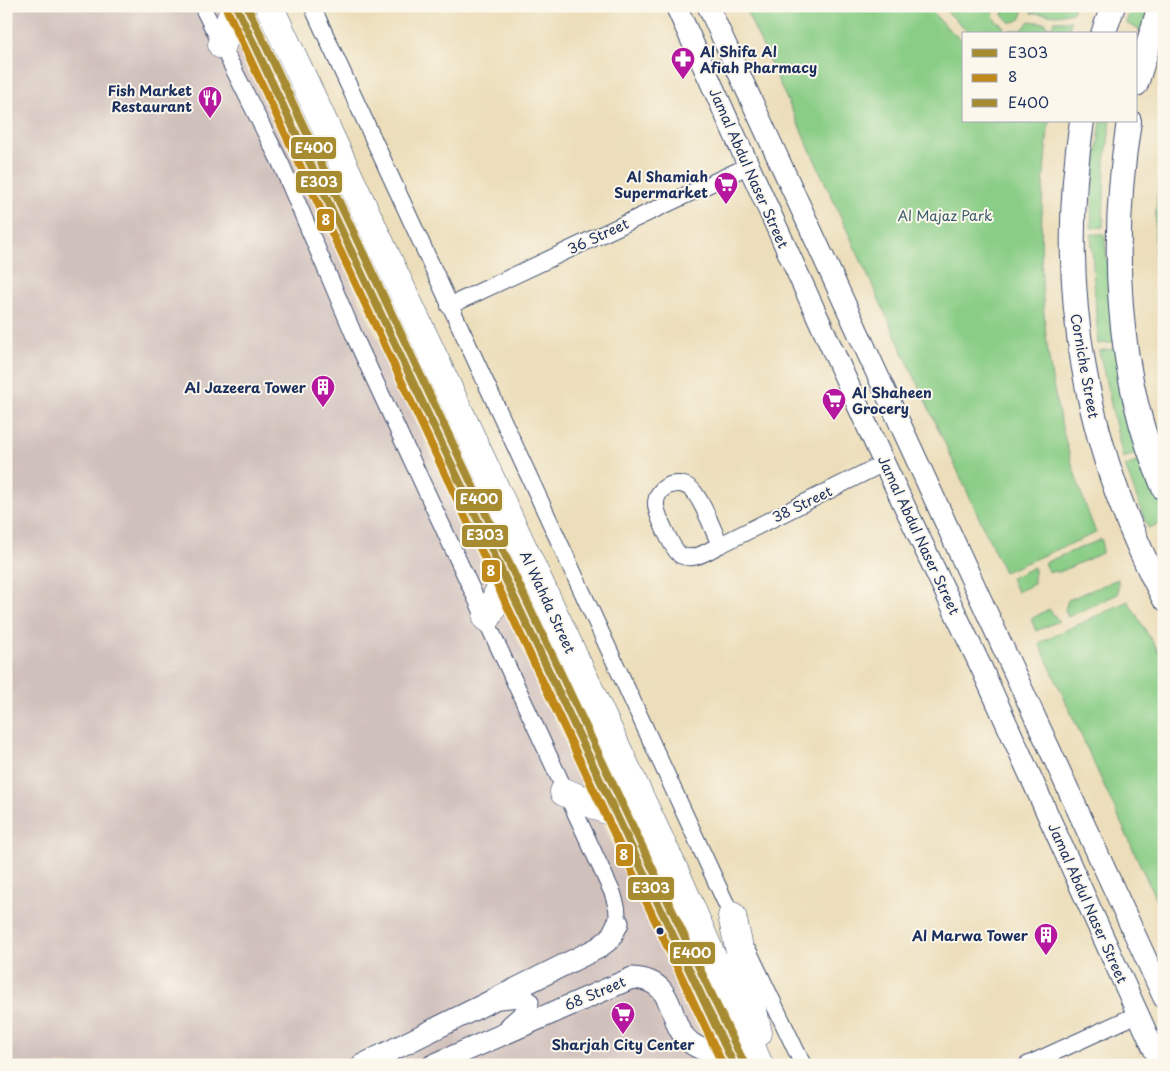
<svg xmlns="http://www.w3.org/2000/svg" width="1170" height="1071" viewBox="0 0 1170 1071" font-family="'Playpen Sans',sans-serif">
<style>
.industrial{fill:#d0c0bb}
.green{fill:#8acd86;stroke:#527e72}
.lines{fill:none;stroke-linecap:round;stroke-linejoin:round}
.minor-casing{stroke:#3a496c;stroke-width:18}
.tertiary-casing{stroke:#3a496c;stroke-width:23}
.secondary-casing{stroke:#3a496c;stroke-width:26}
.motorway-casing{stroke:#3a496c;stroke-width:29}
.minor{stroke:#fff;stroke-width:16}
.tertiary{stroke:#fff;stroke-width:21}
.secondary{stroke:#fff;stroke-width:24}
.motorway{stroke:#fff;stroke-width:28}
.bus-1-casing{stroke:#fbf7ec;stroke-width:11}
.bus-2-casing{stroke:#fbf7ec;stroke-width:11}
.bus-3-casing{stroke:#fbf7ec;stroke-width:11}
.bus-1{stroke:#a78b30;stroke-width:8}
.bus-2{stroke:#c08818;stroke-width:8}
.bus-3{stroke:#a78b30;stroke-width:8}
.bus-dot{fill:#1b2f5e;stroke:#fbf7ec;stroke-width:2}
.labels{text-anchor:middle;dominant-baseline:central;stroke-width:4;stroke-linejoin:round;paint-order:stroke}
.poi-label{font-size:14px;font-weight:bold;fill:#1b2f5e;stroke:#fbf7ec;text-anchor:end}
.street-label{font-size:14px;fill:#1b2f5e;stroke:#fbf7ec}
.park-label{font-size:14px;fill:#3c5e6a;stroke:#fbf7ec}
.line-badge{stroke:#fbf7ec;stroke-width:2}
.badge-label{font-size:14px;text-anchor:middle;font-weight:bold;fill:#fff}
</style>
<rect width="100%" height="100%" fill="#fbf7ec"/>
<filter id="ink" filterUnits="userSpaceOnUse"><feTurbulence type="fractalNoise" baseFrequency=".02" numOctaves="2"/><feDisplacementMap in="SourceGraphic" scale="10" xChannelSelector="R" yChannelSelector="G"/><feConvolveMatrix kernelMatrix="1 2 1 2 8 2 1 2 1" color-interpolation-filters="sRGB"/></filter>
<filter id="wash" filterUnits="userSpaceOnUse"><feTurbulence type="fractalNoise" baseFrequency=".0096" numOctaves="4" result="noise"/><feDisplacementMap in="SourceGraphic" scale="20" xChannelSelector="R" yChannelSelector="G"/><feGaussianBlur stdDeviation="1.12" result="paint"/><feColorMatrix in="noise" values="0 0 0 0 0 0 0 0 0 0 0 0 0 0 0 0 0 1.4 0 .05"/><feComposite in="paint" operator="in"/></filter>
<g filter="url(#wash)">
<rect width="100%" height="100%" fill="#ecdeba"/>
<path class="industrial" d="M6,6H223L715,1065H6Z"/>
<path class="green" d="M744,6H927L945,26L964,42V121H1049C1032,268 1041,395 1096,533L1004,572Z
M941,6H992L994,19L1004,27L1001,34H971Z
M1004,6H1021C1026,16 1019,23 1009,22L1003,15Z
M1030,6H1075L1073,12L1058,15L1032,13Z
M1131,6L1149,10L1142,31L1126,23Z
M1029,21L1046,23V26L1052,27L1054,21H1071L1068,34H1009L1010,30H1022Z
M1101,121H1111L1105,162L1103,227L1091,228L1093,183Z
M1164,141V345C1151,278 1153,208 1164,141Z
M1091,234H1104L1117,342L1098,344Z
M1118,348L1142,452L1123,458L1099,351Z
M1145,459L1164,512V522L1148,528L1125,466Z
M1102,539V553L1059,572L1048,571L1044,563Z
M1034,567V584L1017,592L1011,578Z
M1118,579V594L1068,617L1065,610L1068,600Z
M1128,601L1164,661V917L1039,643Z
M1049,609L1059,621L1036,631L1031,619Z"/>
</g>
<g filter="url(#ink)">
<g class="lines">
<defs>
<path id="minor" d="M202,6L281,164L357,342L613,894L617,908L618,923
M312,6L735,923
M449,306L748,166
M720,545C707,551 694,562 680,555C672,548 655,513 656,502C658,483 683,478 694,492C705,506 712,528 720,545L884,463
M749,952L803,1065
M1027,1065L1138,1014"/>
<path id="tertiary" d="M676,6L884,463L981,667L1161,1065
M708,6L1164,998
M499,998L521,996L528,1002L527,1012L511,1026
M362,1065L598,948L610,939L618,923
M433,1065L632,978C680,980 665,1024 691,1043C701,1051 719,1054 731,1058"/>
<path id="secondary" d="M1103,34L1113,6
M1136,84L1160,6
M1082,121C1056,288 1085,449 1164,598
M1129,121C1110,242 1115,374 1164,488"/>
<path id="motorway" d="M236,6L734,1065
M269,6L681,885L759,1065
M222,45L235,6
M487,618L505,578
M564,792L616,814
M732,916L758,1033"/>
</defs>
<use href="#minor" class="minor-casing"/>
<use href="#tertiary" class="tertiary-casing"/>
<use href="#secondary" class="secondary-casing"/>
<use href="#motorway" class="motorway-casing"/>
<use href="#minor" class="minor"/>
<use href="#tertiary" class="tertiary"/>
<use href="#secondary" class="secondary"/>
<use href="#motorway" class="motorway"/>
<defs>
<path id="bus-1" d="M236,6L734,1065"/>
<path id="bus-2" d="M227,10L723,1065"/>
<path id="bus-3" d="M247,6L743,1061"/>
</defs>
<use href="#bus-1" class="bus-1-casing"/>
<use href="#bus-2" class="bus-2-casing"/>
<use href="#bus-3" class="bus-3-casing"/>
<use href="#bus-1" class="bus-1"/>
<use href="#bus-2" class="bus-2"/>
<use href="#bus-3" class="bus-3"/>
</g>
</g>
<defs>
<symbol id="pharmacy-pin" viewBox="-11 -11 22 30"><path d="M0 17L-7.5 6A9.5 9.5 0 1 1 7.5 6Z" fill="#b5179e" stroke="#fbf7ec"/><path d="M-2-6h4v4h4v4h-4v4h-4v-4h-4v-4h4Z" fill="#fff"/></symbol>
<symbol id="restaurant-pin" viewBox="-11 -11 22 30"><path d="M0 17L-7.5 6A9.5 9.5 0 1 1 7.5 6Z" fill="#b5179e" stroke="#fbf7ec"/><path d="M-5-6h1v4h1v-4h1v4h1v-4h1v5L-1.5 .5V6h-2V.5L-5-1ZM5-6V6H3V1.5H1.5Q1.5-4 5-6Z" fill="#fff"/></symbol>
<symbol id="supermarket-pin" viewBox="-11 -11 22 30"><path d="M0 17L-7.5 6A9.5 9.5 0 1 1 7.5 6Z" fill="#b5179e" stroke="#fbf7ec"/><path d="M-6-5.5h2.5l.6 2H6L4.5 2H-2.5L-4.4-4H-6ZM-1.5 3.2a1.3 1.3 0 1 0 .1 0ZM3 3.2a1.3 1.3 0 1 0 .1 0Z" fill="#fff"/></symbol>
<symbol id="building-pin" viewBox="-11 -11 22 30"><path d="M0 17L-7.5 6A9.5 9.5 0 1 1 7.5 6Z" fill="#b5179e" stroke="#fbf7ec"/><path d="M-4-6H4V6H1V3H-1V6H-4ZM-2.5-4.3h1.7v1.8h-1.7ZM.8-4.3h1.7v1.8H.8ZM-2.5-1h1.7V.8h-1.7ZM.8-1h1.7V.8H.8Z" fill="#fff"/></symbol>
</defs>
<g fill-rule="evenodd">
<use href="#pharmacy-pin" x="669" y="45" width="28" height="38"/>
<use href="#restaurant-pin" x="196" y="84" width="28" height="38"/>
<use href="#supermarket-pin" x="712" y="170" width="28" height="38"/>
<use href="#building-pin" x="309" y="373" width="28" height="38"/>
<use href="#supermarket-pin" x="820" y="386" width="28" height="38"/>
<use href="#building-pin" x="1032" y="921" width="28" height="38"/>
<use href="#supermarket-pin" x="609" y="1000" width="28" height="38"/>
</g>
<circle class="bus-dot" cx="660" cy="931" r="4.5"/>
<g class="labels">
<g class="poi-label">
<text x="700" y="51" text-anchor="start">Al Shifa Al<tspan x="700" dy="16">Afiah Pharmacy</tspan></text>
<text x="192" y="90">Fish Market<tspan x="192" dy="16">Restaurant</tspan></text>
<text x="708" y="176">Al Shamiah<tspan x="708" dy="16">Supermarket</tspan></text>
<text x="306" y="387">Al Jazeera Tower</text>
<text x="852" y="392" text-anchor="start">Al Shaheen<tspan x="852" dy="16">Grocery</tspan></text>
<text x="1028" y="935">Al Marwa Tower</text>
<text x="623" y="1044" text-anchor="middle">Sharjah City Center</text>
</g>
<g class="street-label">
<text transform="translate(749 168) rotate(66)">Jamal Abdul Naser Street</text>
<text transform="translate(598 236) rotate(-25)">36 Street</text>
<text transform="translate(1085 366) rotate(80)">Corniche Street</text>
<text transform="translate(802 504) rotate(-26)">38 Street</text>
<text transform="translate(919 535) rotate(65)">Jamal Abdul Naser Street</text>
<text transform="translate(548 602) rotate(65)">Al Wahda Street</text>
<text transform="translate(1088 903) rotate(66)">Jamal Abdul Naser Street</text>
<text transform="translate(595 993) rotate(-23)">68 Street</text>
</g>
<g class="park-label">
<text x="945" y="215">Al Majaz Park</text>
</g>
</g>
<g class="line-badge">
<rect x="290" y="136" width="47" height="24" rx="5" fill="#a78b30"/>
<rect x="295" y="170" width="48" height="24" rx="5" fill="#a78b30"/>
<rect x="316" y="208" width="19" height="24" rx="5" fill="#c08818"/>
<rect x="455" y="488" width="48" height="24" rx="5" fill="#a78b30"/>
<rect x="461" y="524" width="48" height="24" rx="5" fill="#a78b30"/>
<rect x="481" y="559" width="20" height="24" rx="5" fill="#c08818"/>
<rect x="615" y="843" width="19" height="24" rx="5" fill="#c08818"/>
<rect x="627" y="876" width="48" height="25" rx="5" fill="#a78b30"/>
<rect x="669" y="941" width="47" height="24" rx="5" fill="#a78b30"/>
</g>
<g class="badge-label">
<text x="314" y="153">E400</text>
<text x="319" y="187">E303</text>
<text x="326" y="225">8</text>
<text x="479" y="504">E400</text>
<text x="485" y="540">E303</text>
<text x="491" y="576">8</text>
<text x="624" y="860">8</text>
<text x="651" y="893">E303</text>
<text x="692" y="958">E400</text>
</g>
<rect width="1170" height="1071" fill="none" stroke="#fbf7ec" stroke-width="25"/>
<rect x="962" y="32" width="175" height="90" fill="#fbf7ec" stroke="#a1a7b3"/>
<rect x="972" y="49" width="25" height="8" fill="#a78b30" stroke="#a1a7b3"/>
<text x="1008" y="58" font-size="15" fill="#1b2f5e">E303</text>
<rect x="972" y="74" width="25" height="8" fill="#c08818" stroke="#a1a7b3"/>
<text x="1008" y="82" font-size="15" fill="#1b2f5e">8</text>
<rect x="972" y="99" width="25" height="8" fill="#a78b30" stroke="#a1a7b3"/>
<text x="1008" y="108" font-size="15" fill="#1b2f5e">E400</text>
</svg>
